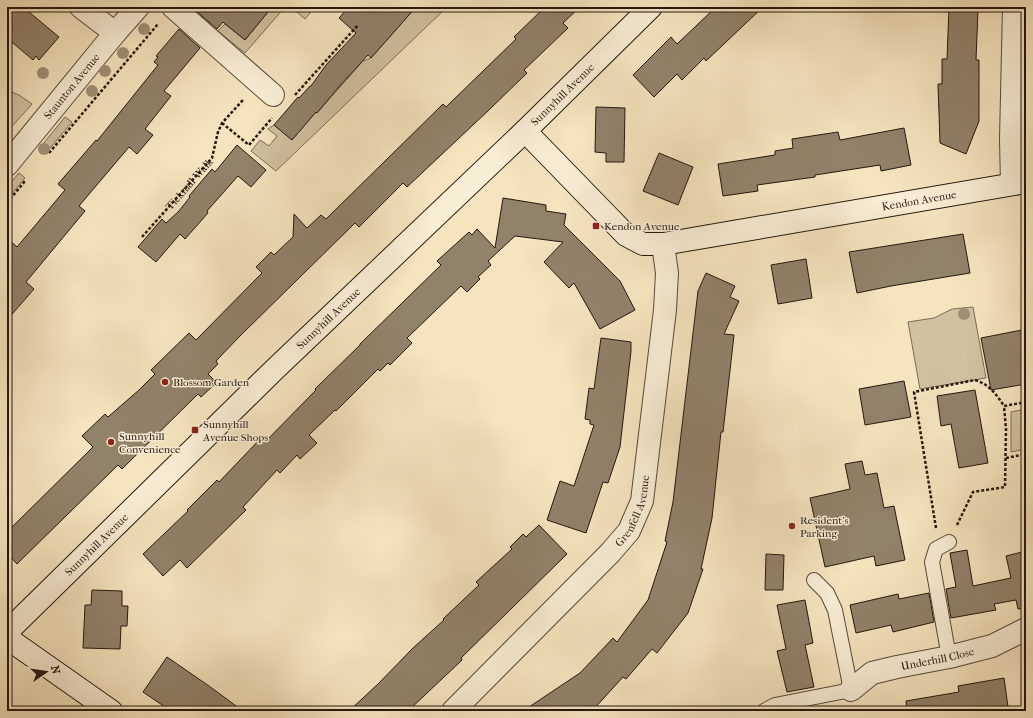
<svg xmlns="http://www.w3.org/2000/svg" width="1033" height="718" viewBox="0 0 1033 718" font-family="'IM FELL French Canon',serif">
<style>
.green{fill:#d1c1a0;stroke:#7a6c58}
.building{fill:#91826a;stroke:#241710}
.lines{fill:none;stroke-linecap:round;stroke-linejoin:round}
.lane-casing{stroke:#584a3c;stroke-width:16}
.street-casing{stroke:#584a3c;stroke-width:24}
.secondary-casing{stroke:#241710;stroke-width:24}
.path{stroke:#241710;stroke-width:2.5;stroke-dasharray:3 2;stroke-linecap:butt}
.lane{stroke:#f8edd5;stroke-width:14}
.street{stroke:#f8edd5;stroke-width:22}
.secondary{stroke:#f8edd5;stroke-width:22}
.tree{fill:#9f8f76}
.poi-dot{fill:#8f2418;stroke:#f8edd5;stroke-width:1.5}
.labels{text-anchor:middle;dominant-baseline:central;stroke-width:3;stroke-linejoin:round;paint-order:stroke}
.street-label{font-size:11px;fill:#241710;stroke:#f8edd5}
.poi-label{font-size:11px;fill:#241710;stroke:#f8edd5;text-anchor:start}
</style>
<rect width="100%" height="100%" fill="#f5e4be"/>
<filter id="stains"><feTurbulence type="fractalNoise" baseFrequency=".005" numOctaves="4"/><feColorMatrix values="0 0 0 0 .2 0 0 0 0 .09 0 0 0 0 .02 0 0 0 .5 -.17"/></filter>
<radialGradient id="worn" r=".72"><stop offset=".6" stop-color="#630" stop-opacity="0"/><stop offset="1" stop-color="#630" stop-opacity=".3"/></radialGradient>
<path class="green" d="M272,7H285L245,53L218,31L225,24L245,40Z
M291,7H315L305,19Z
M416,7H447L276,171L251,151L260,140L269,146L277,136L268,129L274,125L292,140L316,112L317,113L363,61L371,58Z
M7,90L19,95L32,104L7,132Z
M65,117L72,122L45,154L39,149Z
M19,173L25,178L7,200V187Z
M973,307L986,378L920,389L908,322L934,318L952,309Z
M1026,409V449L1011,452V412Z"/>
<path class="building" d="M7,7H23L59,37L39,60L36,56L33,60L7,38Z
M196,7H272L245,40L223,22L217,29L194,9Z
M349,7H416L371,58L368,55L338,88L317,113L316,112L292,140L274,125L298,97L299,98L310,86H311L326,65L356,33L339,18Z
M545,7H580L563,23L568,28L524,70L527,73L490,109L407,187L403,183L359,227L355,223L239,337L216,361L218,364L208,374L214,380L211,382L214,385L201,397L198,394L122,469L118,465L17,564L7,553V532L93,447L82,436L105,414L108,417L139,390L155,374L151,370L189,333L196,340L262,273L256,267L271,252L274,255L293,237L294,214L307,228L321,215L326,219L443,104L446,107L516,39L514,37Z
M716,7H763L706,61L704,58L682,80L677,74L654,97L633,75L671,37L677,44Z
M949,8L978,10L976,60H979V121L966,154L940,143L938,84H942V59H947Z
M179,29L200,48L164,91L171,96L145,129L153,135L137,154L129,147L79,206L85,211L26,282L34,289L7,320V238L17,247L65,190L58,184L96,140L97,141L158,65L154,62L158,57L156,56Z
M596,107L625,108L624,162H606V153L595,152Z
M904,128L911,165L881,171L880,165L815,175V177L757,185L758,191L723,196L718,164L775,155V151L793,148L792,139L838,132L840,140Z
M237,145L266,170L251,187L238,176L207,211L208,213L185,239L180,234L156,262L138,247L162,219L166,223L179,211L190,197L189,196L212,169L215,172Z
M659,153L693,167L678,205L643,191Z
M503,198L546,205V211L566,214L564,225L620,281L635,310L600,329L574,283L569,288L544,262L563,242L515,236L488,261L491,265L478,277L480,279L467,292L461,286L407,338L412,343L390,365L388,363L380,371L378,369L336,411L335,410L309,435L317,443L300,459L297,455L280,473L277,470L243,507L246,510L187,568L180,560L163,576L143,554L188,511L187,510L217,480L219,482L261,438L265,442L316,390L315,389L360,345V344L441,265L437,261L469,232L472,235L477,229L495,248Z
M963,234L970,273L891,286L857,293L849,252Z
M806,259L812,298L778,304L771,265Z
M706,273L735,286L730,297L739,301L724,334L734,335L723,432H721L712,518L701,569H703L688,613L657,653L652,649L626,679L623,677L592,711H523L580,673L613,638L617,642L648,600L667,542L665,541L673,502L698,291Z
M1022,330L1026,356V384L991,390L981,338Z
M601,338L631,342V351L620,447L608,483L603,482L586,533L547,520L560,481L574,486L594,425L590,424V420L585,419L589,388L594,389Z
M904,381L911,417L865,425L859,389Z
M975,390L988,463L959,468L951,424L941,426L937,396Z
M862,461L865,475L877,473L884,508L894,506L905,560L876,566L874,556L825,567L810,498L850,489L845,464Z
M539,525L567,554L461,658L462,660L408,711H349L378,684L413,648L444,620L443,619L479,585L476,582L512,549L510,547L523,534L526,537Z
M967,550L973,586L1011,578L1006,556L1026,551V608L1018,609L1016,600L994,604L996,610L951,618L946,589L956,587L950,553Z
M766,554L784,555L783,590H765Z
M92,590L122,591V606H128L127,626H121L120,649L83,648L85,605H91Z
M929,593L934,622L893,632L891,625L856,633L850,605L898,594L899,599Z
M805,600L813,643L805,645L814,687L787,692L777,651L786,649L777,605Z
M167,657L209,686L243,711H171L143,692Z
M1004,678L1008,707L985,711H907L906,701L959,692L958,686Z"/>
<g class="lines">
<defs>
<path id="lane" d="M949,542L936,549L932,562L949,657
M764,711L775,705L851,690L835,610L827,593L814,580"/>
<g id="street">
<path d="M81,7L115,33"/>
<path d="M173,7L273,95"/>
<path id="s2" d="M7,165L115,33L138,7"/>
<path d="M1012,184L1011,139L1014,7"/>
<path id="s3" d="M851,690L872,673L897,667L949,657L992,646L1026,629"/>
<path id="s4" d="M453,711L610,553L629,531L642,501L665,310L667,273L663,244"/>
</g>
<g id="secondary">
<path id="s5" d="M525,131L626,235L643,244H663L1026,182"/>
<path id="s6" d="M7,632L274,370L525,131L651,7"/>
<path d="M7,638L111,711"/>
</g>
</defs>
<use href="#lane" class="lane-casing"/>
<use href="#street" class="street-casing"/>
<use href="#secondary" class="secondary-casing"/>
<g class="path">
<path d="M295,95L358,25"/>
<path d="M222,123L249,145L272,118"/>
<path d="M49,153L158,24"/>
<path d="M7,203L25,181"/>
<path id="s1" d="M142,237L212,158L218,132L222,123L243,100"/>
<path d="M1006,458L1026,454"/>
<path d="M957,525L973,492L1005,487L1006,429L1004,406"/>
<path d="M936,528L914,392L975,380C989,384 997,395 1004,406L1026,402"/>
</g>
<use href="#lane" class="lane"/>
<use href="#street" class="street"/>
<use href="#secondary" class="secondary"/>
</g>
<g class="tree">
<circle cx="144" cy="29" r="6"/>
<circle cx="123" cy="53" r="6"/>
<circle cx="105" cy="71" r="6"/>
<circle cx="43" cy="73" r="6"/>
<circle cx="92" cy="91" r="6"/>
<circle cx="44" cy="149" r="6"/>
<circle cx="964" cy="314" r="6"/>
</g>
<g class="poi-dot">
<rect x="592" y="222" width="8" height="8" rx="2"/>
<circle cx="165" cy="382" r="4"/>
<rect x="191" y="426" width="8" height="8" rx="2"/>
<circle cx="111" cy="442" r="4"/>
<circle cx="792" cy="526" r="4"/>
</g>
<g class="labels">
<g class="street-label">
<text stroke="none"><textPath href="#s2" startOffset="102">Staunton Avenue</textPath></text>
<text stroke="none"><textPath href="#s6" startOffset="773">Sunnyhill Avenue</textPath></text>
<text stroke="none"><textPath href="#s1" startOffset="71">Ticknall Walk</textPath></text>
<text stroke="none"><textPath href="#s5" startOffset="444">Kendon Avenue</textPath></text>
<text stroke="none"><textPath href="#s6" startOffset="449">Sunnyhill Avenue</textPath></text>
<text stroke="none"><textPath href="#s4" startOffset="272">Grenfell Avenue</textPath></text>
<text stroke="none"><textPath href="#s6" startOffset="125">Sunnyhill Avenue</textPath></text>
<text stroke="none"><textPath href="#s3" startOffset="94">Underhill Close</textPath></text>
</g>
<g class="poi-label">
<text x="604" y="226">Kendon Avenue</text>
<text x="173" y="382">Blossom Garden</text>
<text x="203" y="424">Sunnyhill<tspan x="203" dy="13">Avenue Shops</tspan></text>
<text x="119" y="436">Sunnyhill<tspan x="119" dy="13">Convenience</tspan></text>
<text x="800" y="520">Resident's<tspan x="800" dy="13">Parking</tspan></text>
</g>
</g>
<rect width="1033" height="718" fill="none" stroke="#f5e4be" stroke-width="24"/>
<rect x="8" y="8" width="1017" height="702" fill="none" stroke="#241710" stroke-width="2"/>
<rect x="12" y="12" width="1009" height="694" fill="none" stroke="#241710"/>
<g transform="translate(46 672) rotate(77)" stroke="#f8edd5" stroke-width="3" paint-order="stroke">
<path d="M0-3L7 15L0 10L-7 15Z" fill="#241710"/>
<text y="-6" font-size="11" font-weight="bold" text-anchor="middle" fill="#241710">N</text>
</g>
<rect width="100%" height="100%" filter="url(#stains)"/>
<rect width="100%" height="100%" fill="url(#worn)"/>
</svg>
